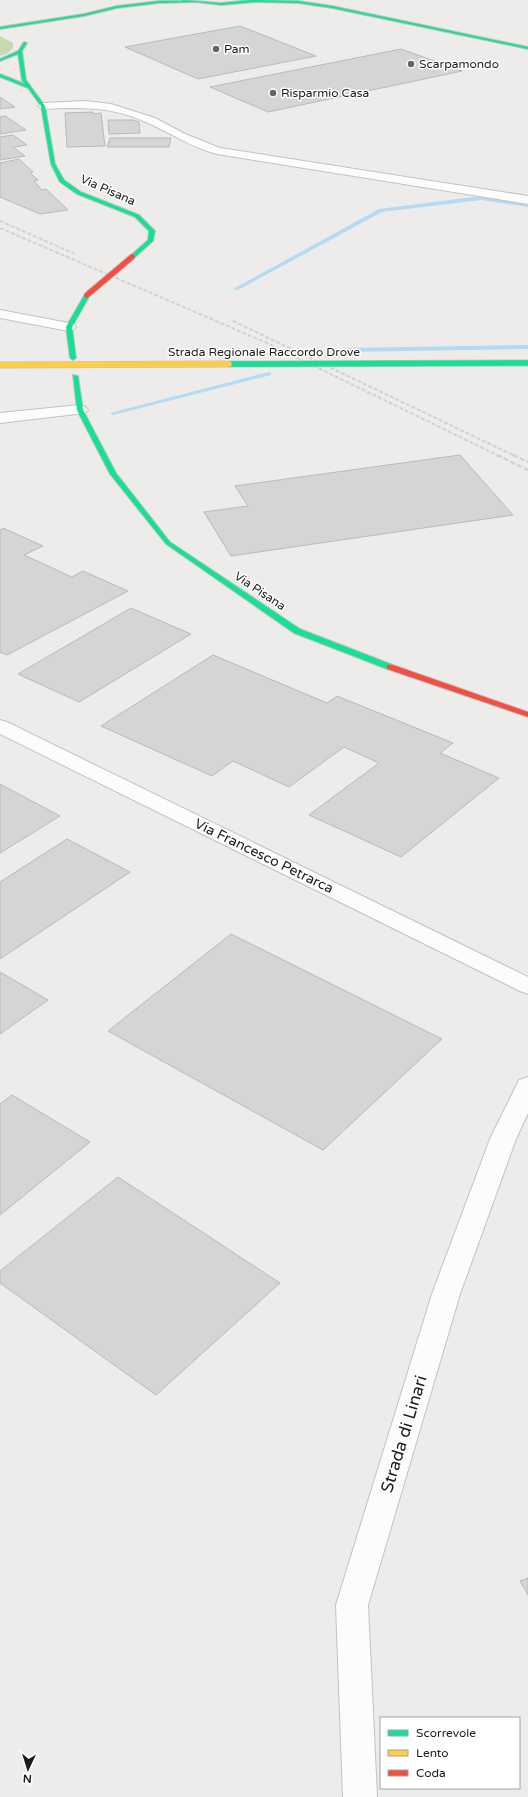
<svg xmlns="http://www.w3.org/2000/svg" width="528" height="1797" viewBox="0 0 528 1797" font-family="'Varela Round',sans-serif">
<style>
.green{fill:#c6d9b0}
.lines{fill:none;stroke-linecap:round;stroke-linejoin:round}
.stream{fill:#b4daf4;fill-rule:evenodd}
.building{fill:#d6d5d4;stroke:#bab9b7}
.street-casing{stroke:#c3c2c1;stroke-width:2}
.fast-casing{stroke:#c3c2c1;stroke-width:2}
.jam-casing{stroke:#c3c2c1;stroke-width:2}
.street{fill:#fcfcfc;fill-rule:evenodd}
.fast{fill:#16e098;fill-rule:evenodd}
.jam{fill:#f24e42;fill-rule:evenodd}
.rail-far1{stroke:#d2d2d0;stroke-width:2;stroke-dasharray:4 2;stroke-linecap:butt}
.rail{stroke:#d2d2d0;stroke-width:2.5;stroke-dasharray:5 2.5;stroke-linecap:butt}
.fast-bridge-casing{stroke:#c3c2c1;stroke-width:7;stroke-linecap:butt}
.slow-bridge-casing{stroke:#c3c2c1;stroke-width:7;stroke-linecap:butt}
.jam-bridge-casing{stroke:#c3c2c1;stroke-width:7;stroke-linecap:butt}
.fast-bridge{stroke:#16e098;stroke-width:5.5}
.slow-bridge{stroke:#ffcf43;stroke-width:5.5}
.jam-bridge{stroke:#f24e42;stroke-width:5.5}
.poi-dot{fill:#666563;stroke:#fff;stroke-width:1.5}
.labels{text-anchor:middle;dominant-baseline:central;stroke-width:3;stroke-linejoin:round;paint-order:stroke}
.far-poi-label{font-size:12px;fill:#1d1c1b;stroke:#fff;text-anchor:start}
.far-street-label{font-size:12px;fill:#1d1c1b;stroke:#fff}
.street-label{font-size:14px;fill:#1d1c1b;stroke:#fff}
.near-street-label{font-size:17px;fill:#1d1c1b;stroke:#fff}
</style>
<rect width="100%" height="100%" fill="#edecea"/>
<path class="green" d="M0,36L13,43V48L8,53L0,56Z"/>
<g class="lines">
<path class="stream" d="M481,196L528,203V207L481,200L382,212L238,290L233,289L379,209Z
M528,345V349L348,352L345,350L348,348Z
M269,372L271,373V375L113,415L110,413Z"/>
</g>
<path class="building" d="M240,26L316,56L198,79L125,47Z
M401,49L462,71L268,112L210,87Z
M0,97L15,107L0,109Z
M93,112V114L101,113L105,146L67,147L65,113Z
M5,116L26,130L0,134V117Z
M108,120H134L139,122L140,133L109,134Z
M13,135L27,145L13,147L25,156L0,160V137Z
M110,138H171L169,147H107Z
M19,159L33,172L30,173L38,180L34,181L42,190L46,189L68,210L40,214L0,197V163Z
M460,455L513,515L231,556L204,512L248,506L235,486Z
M3,528L43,546L24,555L72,577L83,571L128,591L7,655L0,652V530Z
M131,608L191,634L79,702L18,674Z
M213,655L327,703L337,696L453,743L440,753L499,778L401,857L309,815L379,763L344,747L289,787L233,761L212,776L101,726Z
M0,784L60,816L0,853Z
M67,839L130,872L0,959V882Z
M231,934L442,1039L323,1150L108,1031Z
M0,972L48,1000L0,1034Z
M12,1095L90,1142L0,1215V1104Z
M118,1177L280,1283L156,1395L0,1283V1271Z
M528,1578V1595L520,1581Z"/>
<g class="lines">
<defs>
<path id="street" d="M86,101L111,104L155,118L185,134L220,148L528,196V204L217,154C192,148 171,133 148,123C112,106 81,107 43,109L38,106L43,103Z
M0,310L69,323L74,324L76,327L74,330L69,331L0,318Z
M80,405L85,407L88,410L85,413L0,423V413Z
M0,720L7,722L528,977V994L520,991L0,734Z
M528,1077V1113L516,1139L460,1294L368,1605L377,1797H343L336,1605L432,1294L490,1139L519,1080Z"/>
<path id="fast" d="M182,0L221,3L251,0L298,1L332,6L528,47V49L332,8L298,3L257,2L221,5L196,2L159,3L117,8L84,16L0,29V27L84,14L117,6L159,1H183Z
M24,42L27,43L22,51L26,80L45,106L55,164L64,180L81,192L139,215L155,231L153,241L134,258L129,257L148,240L149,231L135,217L77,194L60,182L51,164L41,106L28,88L0,77V74L25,84L22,80L18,54L0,61V59L18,51Z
M85,294L90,295L72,327L76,358L73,360L70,358L66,327Z
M73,375L78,376L83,410L116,473L170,542L300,629L393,665V669H387L294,633L166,544L110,474L77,410Z"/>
<path id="jam" d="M387,665H393L528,712V717L387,669Z"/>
</defs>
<use href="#street" class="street-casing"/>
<use href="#fast" class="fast-casing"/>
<use href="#jam" class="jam-casing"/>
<use href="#street" class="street"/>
<use href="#fast" class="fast"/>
<use href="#jam" class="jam"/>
<path class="rail-far1" d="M0,221L75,254
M0,228L267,343L499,456
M233,321L515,456"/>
<path class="rail" d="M497,455L528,470
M513,455L528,462"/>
<defs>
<path id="fast-bridge" d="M229,364L528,363"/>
<path id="slow-bridge" d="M0,365L229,364"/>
<path id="jam-bridge" d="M87,295L132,257"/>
</defs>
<use href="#fast-bridge" class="fast-bridge-casing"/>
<use href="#slow-bridge" class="slow-bridge-casing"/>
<use href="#jam-bridge" class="jam-bridge-casing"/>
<use href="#fast-bridge" class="fast-bridge"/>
<use href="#slow-bridge" class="slow-bridge"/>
<use href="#jam-bridge" class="jam-bridge"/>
</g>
<g class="poi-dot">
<circle cx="216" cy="49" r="4"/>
<circle cx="411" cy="64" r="4"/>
<circle cx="273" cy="93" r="4"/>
</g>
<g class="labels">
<g class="far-poi-label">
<text x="224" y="49">Pam</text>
<text x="419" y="64">Scarpamondo</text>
<text x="281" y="93">Risparmio Casa</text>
</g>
<g class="far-street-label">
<text transform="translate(108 190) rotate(24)">Via Pisana</text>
<text x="264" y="352">Strada Regionale Raccordo Drove</text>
<text transform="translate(260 591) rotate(34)">Via Pisana</text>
</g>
<g class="street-label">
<text transform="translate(264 856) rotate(26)">Via Francesco Petrarca</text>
</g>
<g class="near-street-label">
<text transform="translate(404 1434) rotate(-73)">Strada di Linari</text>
</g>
</g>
<rect x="380" y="1717" width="140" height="72" fill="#ffffff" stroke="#a5a4a4"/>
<rect x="388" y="1730" width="20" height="6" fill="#16e098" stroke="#a5a4a4"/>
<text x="416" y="1737" font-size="12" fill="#1d1c1b">Scorrevole</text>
<rect x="388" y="1750" width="20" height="6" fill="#ffcf43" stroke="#a5a4a4"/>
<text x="416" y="1757" font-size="12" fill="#1d1c1b">Lento</text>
<rect x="388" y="1770" width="20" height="6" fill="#f24e42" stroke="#a5a4a4"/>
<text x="416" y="1777" font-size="12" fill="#1d1c1b">Coda</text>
<g transform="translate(28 1769) rotate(184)" stroke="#ffffff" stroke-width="3" paint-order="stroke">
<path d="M0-3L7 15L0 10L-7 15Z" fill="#1d1c1b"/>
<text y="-6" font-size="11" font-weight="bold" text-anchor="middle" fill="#1d1c1b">N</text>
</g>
</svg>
